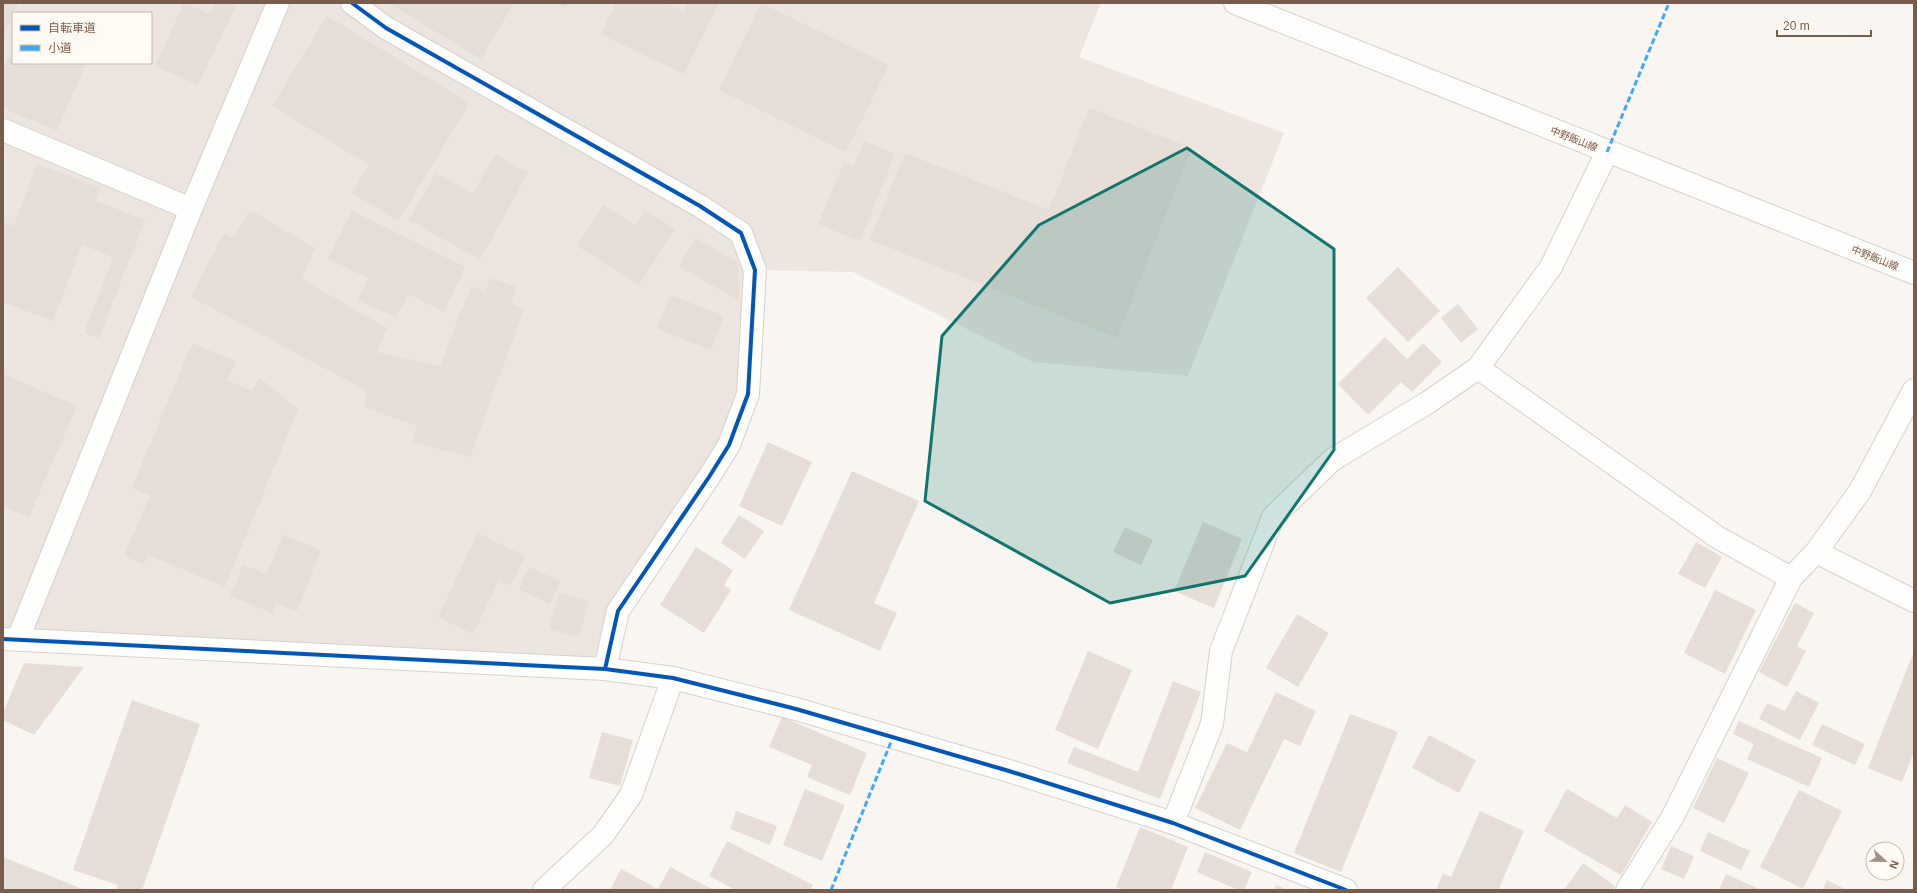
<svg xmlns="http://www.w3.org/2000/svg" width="1917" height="893" viewBox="0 0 1917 893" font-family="Arial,'Noto Sans JP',sans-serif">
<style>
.industrial{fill:#ede5e0;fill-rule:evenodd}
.building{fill:#e6ded7}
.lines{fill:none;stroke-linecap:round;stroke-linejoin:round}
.minor-casing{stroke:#d7d1cb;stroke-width:24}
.tertiary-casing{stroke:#d7d1cb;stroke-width:24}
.secondary-casing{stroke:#d9d2cb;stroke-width:24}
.minor{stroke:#fefefd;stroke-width:22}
.tertiary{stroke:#fefefd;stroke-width:22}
.secondary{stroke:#fefefd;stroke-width:22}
.quiet{stroke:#3fa9f5;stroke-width:3;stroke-dasharray:6 3;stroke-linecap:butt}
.cycleway-casing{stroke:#fffaf3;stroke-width:6}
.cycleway{stroke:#0057b8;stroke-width:4}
.marked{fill:#0f766e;fill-opacity:0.2;stroke:#0f766e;stroke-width:3;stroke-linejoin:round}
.labels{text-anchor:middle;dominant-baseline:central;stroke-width:3;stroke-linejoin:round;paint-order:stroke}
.street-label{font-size:10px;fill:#7a5c4d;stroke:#fffaf3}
</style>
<rect width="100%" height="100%" fill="#f9f5f0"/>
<path class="industrial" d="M3,3H1101L1079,57L1284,133L1188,376L1033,362L853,272L755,270L748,394L618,611L605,669L3,639ZM13,13H151V63H13Z"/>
<path class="building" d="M3,3H19L13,13L3,40Z
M184,3L210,14L215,3H237L198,85L155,66Z
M388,3H514L481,59Z
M557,3H569L565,8Z
M616,3H666L684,12L688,3H719L684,74L601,34Z
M761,3L889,65L846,152L719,90Z
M327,16L470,103L398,221L352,193L369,165L272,106Z
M13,47V63H86L57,131L3,108V71Z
M1089,108L1192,148L1117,338L870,240L905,153L1049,210Z
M864,141L895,154L860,241L818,224L844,162L854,166Z
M495,154L528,173L480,260L409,220L436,173L473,193Z
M37,164L101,188L96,201L145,220L99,338L84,333L113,257L82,245L53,321L3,302V222L14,226Z
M603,205L635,225L645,210L675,229L639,285L577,246Z
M250,210L315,248L302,279L387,328L377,352L440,366L471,286L485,292L490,278L517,287L511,304L524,309L470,457L412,442L417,426L364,407L367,391L191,297L224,232L233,239Z
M352,211L465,267L444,312L408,294L396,318L358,300L368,278L328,259Z
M695,238L738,262L739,300L679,267Z
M1398,267L1440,311L1408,342L1366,298Z
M670,295L724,316L711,350L657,329Z
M1458,304L1478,329L1461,343L1441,318Z
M1385,337L1407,359L1423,343L1442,362L1412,392L1401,382L1368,415L1338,384Z
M192,343L236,361L227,381L251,390L260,378L298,409L225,587L148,555L144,564L124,556L150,495L132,488Z
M3,374L77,406L29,517L3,506Z
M768,442L812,462L782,526L739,506Z
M852,471L919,501L874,603L897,613L880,651L789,610Z
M739,515L764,531L745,559L721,543Z
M1203,522L1242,539L1214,608L1174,591Z
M1125,527L1153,540L1141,565L1113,552Z
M478,533L525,556L511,586L499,580L473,634L438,617Z
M283,535L321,550L297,611L276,603L272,613L230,596L243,565L267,574Z
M1696,542L1722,557L1705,588L1678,574Z
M696,547L733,570L724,585L731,590L704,633L660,605Z
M529,567L560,581L550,604L519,589Z
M1715,590L1756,610L1725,674L1684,653Z
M559,592L589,601L579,637L549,629Z
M1795,603L1814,613L1797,646L1806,651L1787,687L1759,672Z
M1297,614L1329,633L1298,687L1266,668Z
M1088,651L1132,670L1098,749L1055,730Z
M1914,651V752L1902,782L1868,768Z
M24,663L84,667L34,735L3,720V713Z
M1173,681L1201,692L1160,799L1067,763L1074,747L1138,772Z
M1796,691L1819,703L1800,740L1759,719L1767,703L1785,711Z
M1276,692L1316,711L1300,746L1284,739L1240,830L1195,808L1227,743L1247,752Z
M132,700L200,724L142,890H116L118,885L73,870Z
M1350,714L1398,732L1341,872L1294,853Z
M782,717L867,753L850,795L807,777L812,765L769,747Z
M1739,721L1822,758L1809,787L1747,759L1754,744L1733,734Z
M1822,724L1865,744L1855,765L1812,745Z
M602,732L633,740L620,786L589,778Z
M1429,735L1476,760L1459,793L1412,768Z
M1717,758L1749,773L1724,823L1693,808Z
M805,789L845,805L822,861L783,845Z
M1567,789L1617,818L1625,805L1652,822L1621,875L1544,831Z
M1799,790L1842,811L1803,889L1760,867Z
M736,811L777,826L770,845L730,829Z
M1480,811L1524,831L1498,890H1436L1443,873L1451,877Z
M1140,827L1188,847L1171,890H1125L1116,887Z
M1708,832L1750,851L1741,870L1700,851Z
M727,841L813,885L810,890H736L709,876Z
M1671,846L1694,856L1684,879L1661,869Z
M1205,852L1252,872L1244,890H1238L1197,872Z
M3,857L85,890H3Z
M1583,863L1615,886L1612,890H1564Z
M670,867L714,890H610L621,869L658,889Z
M1726,874L1759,889V890H1719Z
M1827,880L1847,890H1822Z
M1276,885L1288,890H1274Z"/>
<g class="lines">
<defs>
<path id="minor" d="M352,3L386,28L700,206L741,233L755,270L748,394L729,445L709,477L618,611L605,669
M3,130L191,209
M1478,368L1717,537L1791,578
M1816,552L1914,601
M1173,823L1212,724L1221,651L1273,517L1332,460L1427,403L1478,368L1551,267L1607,152
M544,890L603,835L631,795L673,678
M1627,890L1672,818L1791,578L1816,552L1860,491L1914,390"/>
<path id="tertiary" d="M3,639L605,669L673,678L796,709L1009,771L1173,823L1346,890
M18,639L191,209L278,3"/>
<path id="secondary" d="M1235,3L1914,273"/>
</defs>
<use href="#minor" class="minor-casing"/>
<use href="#tertiary" class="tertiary-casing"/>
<use href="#secondary" class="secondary-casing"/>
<use href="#minor" class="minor"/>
<use href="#tertiary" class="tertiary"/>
<use href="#secondary" class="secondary"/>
<path class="quiet" d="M1607,152L1669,3
M831,890L893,737"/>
<defs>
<path id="cycleway" d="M352,3L386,28L700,206L741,233L755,270L748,394L729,445L709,477L618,611L605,669
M3,639L605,669L673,678L796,709L1009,771L1173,823L1346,890"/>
</defs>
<use href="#cycleway" class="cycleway-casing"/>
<use href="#cycleway" class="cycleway"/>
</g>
<path class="marked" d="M1187,148L1334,249V450L1245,576L1110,603L925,501L942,336L1039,225Z"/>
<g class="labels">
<g class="street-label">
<text transform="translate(1574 139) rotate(22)">中野飯山線</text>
<text transform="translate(1875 258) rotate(22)">中野飯山線</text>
</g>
</g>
<rect width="1917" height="893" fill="none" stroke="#7a5c4d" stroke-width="8"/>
<rect x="12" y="12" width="140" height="52" fill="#fffaf3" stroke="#cabbb1"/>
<rect x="20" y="25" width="20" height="6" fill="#0057b8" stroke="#cabbb1"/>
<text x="48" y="32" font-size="12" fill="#7a5c4d">自転車道</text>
<rect x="20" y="45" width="20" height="6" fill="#3fa9f5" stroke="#cabbb1"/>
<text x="48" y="52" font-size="12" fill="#7a5c4d">小道</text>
<g transform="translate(1885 861) rotate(112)"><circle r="19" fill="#fffaf3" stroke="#cabbb1"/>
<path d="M0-3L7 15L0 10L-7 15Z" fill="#a69286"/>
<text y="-6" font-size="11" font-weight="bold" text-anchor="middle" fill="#7a5c4d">N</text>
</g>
<path d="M1777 30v6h94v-6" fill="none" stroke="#7a5c4d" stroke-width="2"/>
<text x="1783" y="30" font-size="12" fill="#7a5c4d" stroke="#fffaf3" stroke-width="3" paint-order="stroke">20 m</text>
</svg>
